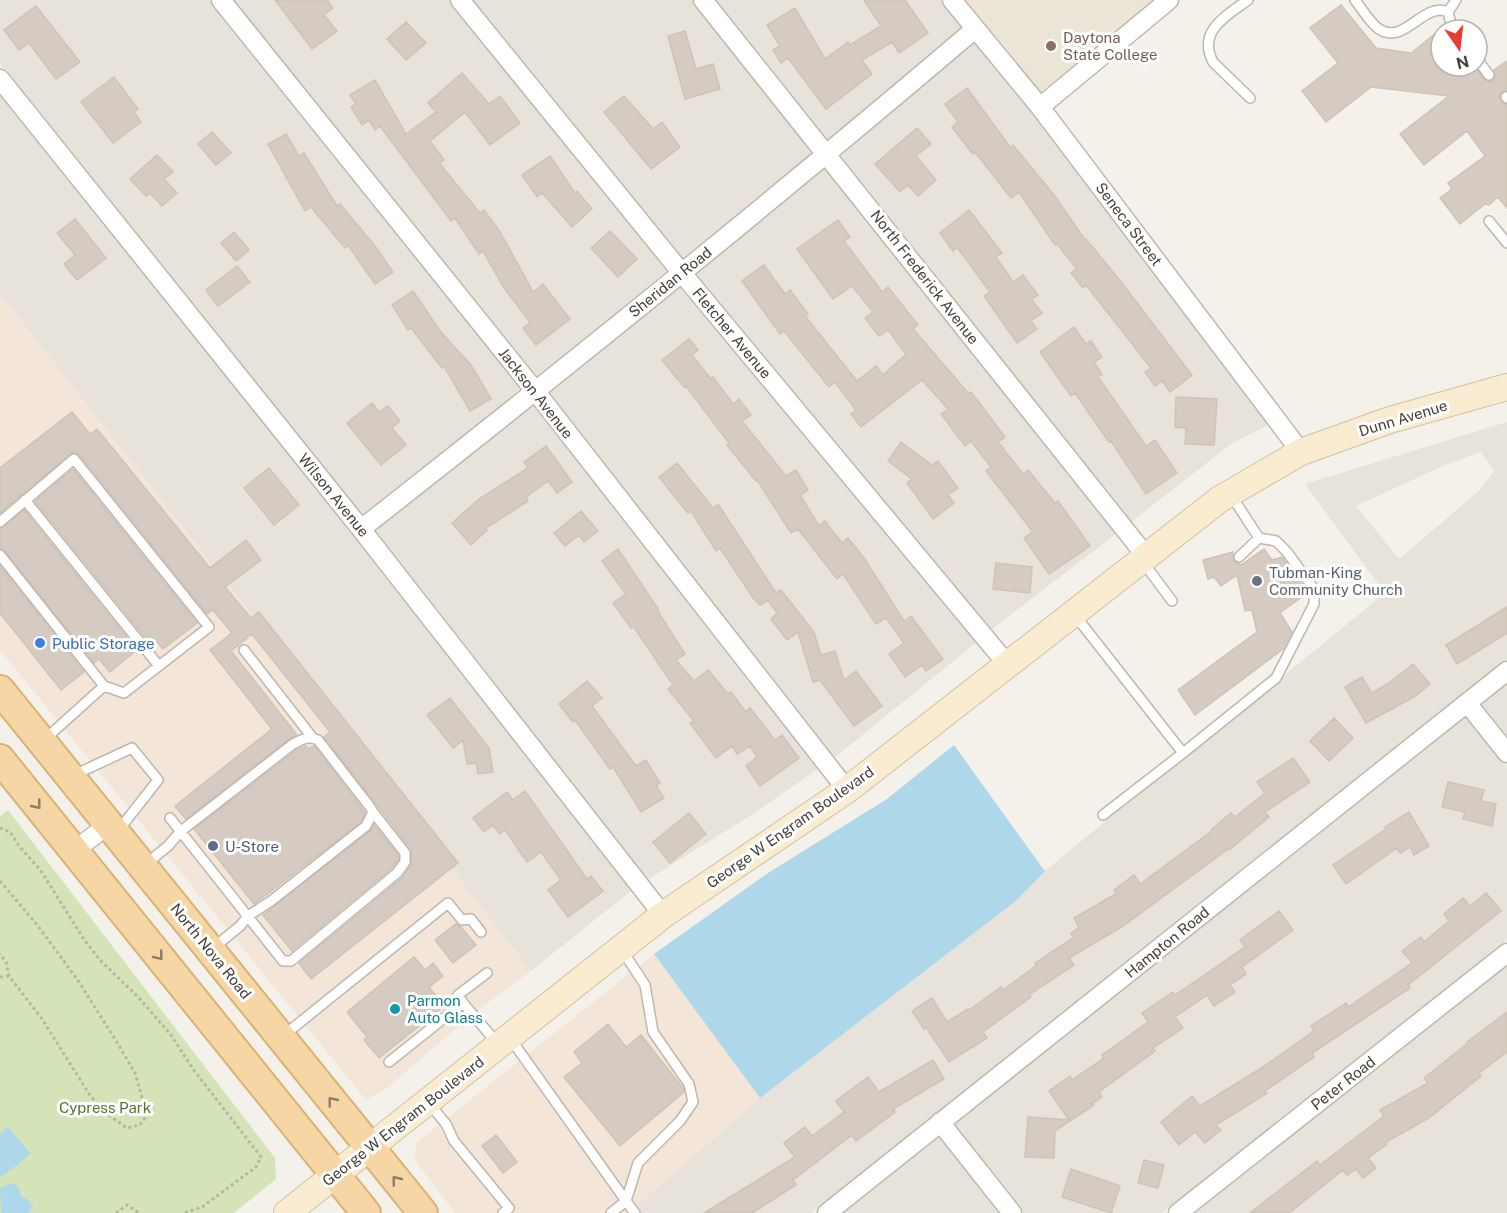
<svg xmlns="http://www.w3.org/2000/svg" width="1507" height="1213" viewBox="0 0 1507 1213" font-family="'Public Sans',sans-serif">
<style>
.residential{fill:#e7e2da;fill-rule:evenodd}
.commercial{fill:#f3e6d9}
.education{fill:#ece4d7}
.green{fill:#d4e4b8}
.water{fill:#aed7ea}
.building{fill:#d5cbc2;stroke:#cfc3b5;stroke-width:1.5}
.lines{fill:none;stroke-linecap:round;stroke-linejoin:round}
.lane-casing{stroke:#bfb7ae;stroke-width:12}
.street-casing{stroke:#bfb7ae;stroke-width:21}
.secondary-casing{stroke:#d2c1a1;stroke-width:28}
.primary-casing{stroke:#d9b275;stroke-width:32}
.path{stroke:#bfb2a1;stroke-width:3;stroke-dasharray:3 3;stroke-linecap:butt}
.lane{stroke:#fff;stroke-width:9}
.street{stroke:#fff;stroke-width:18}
.secondary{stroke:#faecd0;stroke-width:26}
.primary{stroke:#f5d6a4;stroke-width:28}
.oneway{stroke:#8d7d64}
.education-dot{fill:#8d6e63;stroke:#fff;stroke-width:2}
.worship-dot{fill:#6b7280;stroke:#fff;stroke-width:2}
.shop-dot{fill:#3f7fe0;stroke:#fff;stroke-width:2}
.service-dot{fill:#5c6f8a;stroke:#fff;stroke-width:2}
.culture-dot{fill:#0f9aa8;stroke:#fff;stroke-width:2}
.labels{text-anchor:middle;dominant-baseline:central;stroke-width:6;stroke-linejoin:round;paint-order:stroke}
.education-label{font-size:15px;fill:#785e54;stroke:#fff;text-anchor:start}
.street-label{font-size:15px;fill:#48413a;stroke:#fff}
.worship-label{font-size:15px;fill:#5b616d;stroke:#fff;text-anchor:start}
.shop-label{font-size:15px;fill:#366cbe;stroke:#fff;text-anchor:start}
.service-label{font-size:15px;fill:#4e5e75;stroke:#fff;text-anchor:start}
.culture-label{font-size:15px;fill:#0d838f;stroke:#fff;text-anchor:start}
.park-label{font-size:15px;fill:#517432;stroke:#fff}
</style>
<rect width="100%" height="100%" fill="#f4f1eb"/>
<path class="residential" d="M0,0H210L522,390L361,515L0,64Z
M233,0H449L668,270L536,378Z
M472,0H692L814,152L682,259Z
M715,0H940L962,27L828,141Z
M974,42L1034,113L1268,425L1231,444L1131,522L841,156Z
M0,93L354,534L632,890L531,971L0,294Z
M827,167L1117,533L991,630L695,274Z
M681,286L977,642L834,758L549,394Z
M535,405L819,768L756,812L647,880L374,531Z
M1507,422V659L811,1213H628L760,1098L1017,900L1046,870L1385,593L1305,484ZM1481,452L1494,471L1480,490L1399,559L1356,506L1447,464Z
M1507,684V739L1481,705Z
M1466,716L1507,768V940L1162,1213H1024L953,1124Z
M1507,965V1213H1194Z
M939,1136L1001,1213H842Z"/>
<path class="commercial" d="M0,294L531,971L478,1010L386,1089L366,1100L0,650Z
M654,954L760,1098L628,1213H455L414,1159L417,1142Z"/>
<path class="education" d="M966,0H1156L1041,92Z"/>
<path class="green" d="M8,810L275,1158L276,1179L234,1213H0V816Z"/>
<path class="water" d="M954,745L1044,870H1046L1017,900L760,1098L654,954L768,873L887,799Z
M8,1127L31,1154L0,1178V1133Z
M11,1183C18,1185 20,1188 21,1196L28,1200L33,1206L28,1213H1L0,1188Z"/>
<path class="building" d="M275,0H327L333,8L324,15L337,31L312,49Z
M864,0H905L928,33L899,53L892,42L862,60L872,74L826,109L788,58L781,63L773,50L780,46L767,25L795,8L825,59L848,42L850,45L881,26Z
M1341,5L1376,48L1411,53L1441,29V66H1465L1469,72L1475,67L1484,79L1489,82L1495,78L1494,70L1507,61V90L1502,92L1499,96L1501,102L1507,105V208L1498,197L1489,205L1485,204L1460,224L1440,198L1452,189L1448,183L1485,156L1467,131L1424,165L1400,134L1449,96L1371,87L1326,122L1302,91L1338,63L1310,28Z
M36,6L80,62L56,79L29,43L19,50L4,30Z
M406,22L426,43L406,60L387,39Z
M685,31L696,69L713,64L720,89L685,99L668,36Z
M462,73L489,104L500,96L520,123L490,145L465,112L430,141L444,160L439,163L480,213L484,210L500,232L533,292L543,284L570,319L536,345L523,328L530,322L504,288L483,251L479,254L455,218L451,221L380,126L375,130L369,120L362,125L351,107L356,104L350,95L375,80L406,134L436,112L428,103Z
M114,77L138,109L134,112L141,122L113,143L81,102Z
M967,88L1010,147L1013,145L1054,195L1085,240L1086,239L1118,278L1192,375L1170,392L1162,381L1155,386L1145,372L1151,368L1086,285L1083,288L1071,273L1077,269L1057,244L1055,245L1019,192L1011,198L975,152L973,154L952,127L958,122L945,104Z
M624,96L653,129L662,122L680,147L651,169L604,112Z
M917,128L931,144L916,156L936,180L918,196L908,185L900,192L875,164Z
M212,132L231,153L216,165L198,144Z
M286,134L299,156L304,153L337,206L340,204L375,246L393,272L375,284L348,245L345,248L311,207L305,211L268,144Z
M157,155L173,172L164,179L177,193L162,206L150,193L146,196L130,179Z
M550,156L575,193L577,191L592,209L572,227L542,193L537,197L522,175Z
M969,210L1002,253L996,257L1013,282L1023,275L1038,295L1031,299L1042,313L1031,321L1037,329L1017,343L984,296L990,292L957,247L953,251L940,233Z
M75,219L106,258L77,280L64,264L75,255L57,233Z
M838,220L850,237L844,241L882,292L888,287L918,325L913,329L969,394L971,392L1005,437L998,442L1023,474L1028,470L1055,503L1058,501L1090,546L1049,574L1024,538L1033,532L986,471L991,467L971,441L965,446L941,414L948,409L922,380L861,427L851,414L856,410L835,382L829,387L784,331L780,334L742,281L764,265L785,294L790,290L808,314L805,316L857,381L876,366L883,375L906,354L888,330L879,336L865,318L873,312L852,286L833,299L797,249Z
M610,231L637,259L618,277L591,248Z
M234,232L249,250L236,261L221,243Z
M237,266L250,282L218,306L206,290Z
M413,291L440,331L471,365L491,399L470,411L444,366L442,368L411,328L408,330L392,305Z
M1074,327L1086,344L1091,341L1102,357L1094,362L1102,374L1098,377L1146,446L1155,440L1177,473L1146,494L1111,441L1109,442L1075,393L1071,396L1040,352Z
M689,339L698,350L692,355L711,379L713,377L733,404L739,399L751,415L742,421L786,476L796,470L808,490L800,495L819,526L825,521L842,543L848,538L864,558L904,621L911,616L943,659L926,671L922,665L905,677L889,654L904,643L886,618L876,624L843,574L837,579L798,529L791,533L757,480L756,481L727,445L729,443L686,386L684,387L662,360Z
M1176,397L1217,399L1214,445L1185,444L1186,428L1175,427Z
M372,403L379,412L388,406L400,421L392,428L406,445L381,465L347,423Z
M72,412L90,434L97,429L210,568L246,540L261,560L225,587L251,618L259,612L458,863L311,979L299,963L402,878L412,863L411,849L324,737L330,732L252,634L231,651L297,735L289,739L186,819L175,806L272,729L210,650L232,633L213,610L207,614L79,454L73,452L70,454L0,513V468Z
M901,442L932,465L938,461L958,488L948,495L954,503L933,519L907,483L912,479L888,461Z
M546,446L572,482L557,493L548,481L526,497L528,501L486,528L487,530L471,545L452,523L479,499L528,468L524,462Z
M677,463L713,508L718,504L776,593L781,590L814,632L821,655L835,651L844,680L856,671L882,706L854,726L820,680L813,682L798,632L787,640L771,619L777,613L768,600L760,605L753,598L720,548L716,551L691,511L688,513L659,477Z
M269,468L299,505L274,525L244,488Z
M73,469L197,623L163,649L153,637L148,641L35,501Z
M24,510L137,650L110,672L99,659L94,663L5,551L0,548V529Z
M581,511L598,531L584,542L579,535L565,546L554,533Z
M618,549L658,609L657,610L685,654L676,660L694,681L708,670L728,694L731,692L746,712L750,708L775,740L782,735L799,758L760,786L746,766L757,757L750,746L737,754L732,746L716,758L690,723L694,721L668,689L673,685L634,627L631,628L613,603L626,594L602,561Z
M1264,549L1272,560L1282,557L1301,584L1303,596L1280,613L1292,632L1283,649L1195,715L1178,690L1257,632L1252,610L1245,611L1237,575L1221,586L1214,577L1208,579L1203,560L1233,552L1234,561L1241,565Z
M996,563L1032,567L1030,593L993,589Z
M0,566L84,672L61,690L0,613Z
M1507,607V633L1457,664L1446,645Z
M1413,664L1430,684L1416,696L1366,723L1345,687L1362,677L1372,693L1389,683Z
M587,681L602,698L592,706L636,766L646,760L660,783L656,786L664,798L641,812L613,767L610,769L575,720L573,722L559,704Z
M450,698L489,748L493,772L478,774L476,763L467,764L463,740L453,748L427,715Z
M1334,718L1353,738L1329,761L1310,741Z
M306,746L309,749L314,746L365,812L361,822L254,904L194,829L297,750Z
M1293,758L1310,782L1265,812L1269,817L1229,850L1228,849L1123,926L1069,958L1074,965L1029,995L1031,997L983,1032L987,1038L949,1062L926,1027L924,1029L912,1011L932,998L947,1022L968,1009L969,1010L1001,987L1003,990L1037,965L1035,963L1073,938L1071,933L1079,928L1074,918L1117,893L1114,890L1134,875L1140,884L1213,830L1212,829L1231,813L1235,817L1265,793L1257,782Z
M1448,782L1484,790L1481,801L1496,804L1492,826L1463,819L1465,812L1442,807Z
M525,791L587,879L591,876L603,891L568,917L548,890L561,880L541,852L527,862L505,830L500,834L493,825L484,832L473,818L507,792L513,800Z
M1409,812L1429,846L1414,855L1410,847L1400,853L1397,848L1346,884L1333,865L1386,829L1385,827Z
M689,813L706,834L670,863L653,842Z
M374,825L398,855V860L392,868L292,951L263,915L370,831Z
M1486,893L1501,911L1408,985L1410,988L1312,1053L1314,1057L1265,1091L1267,1093L1216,1125L1221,1130L1205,1143L1195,1132L1179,1145L1161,1122L1192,1096L1200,1106L1263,1067L1314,1031L1311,1026L1346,1003L1348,1007L1412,963L1402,951L1421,937L1424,942L1449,921L1444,914L1463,898L1470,906Z
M1279,911L1293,930L1242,967L1246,974L1230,985L1235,992L1214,1006L1207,995L1175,1017L1183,1028L1153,1048L1155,1051L1099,1092L1102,1097L1093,1103L1094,1105L1055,1131L1054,1158L1025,1157L1028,1117L1069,1120L1049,1091L1070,1076L1072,1080L1104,1058L1102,1055L1148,1022L1142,1013L1173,992L1175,995L1245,947L1240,940Z
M456,924L461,927L476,945L453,963L435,940Z
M414,957L425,970L433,963L443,976L429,987L444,1006L379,1058L364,1040L367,1037L347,1012Z
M1507,1012V1052L1479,1073L1481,1076L1429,1118L1386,1142L1387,1144L1368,1158L1376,1168L1363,1178L1356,1169L1347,1175L1343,1170L1289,1213H1250L1317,1161L1320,1165L1384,1116L1380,1110L1428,1083L1424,1078L1468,1043L1467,1042Z
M608,1024L626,1047L641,1035L683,1088L684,1092L620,1146L564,1077L582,1063L574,1052Z
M933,1060L944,1079L893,1109L895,1112L856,1141L852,1135L793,1180L796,1185L752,1213H704L795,1157L784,1143L805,1127L812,1136L844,1112L836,1101L868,1077L879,1092Z
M496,1135L517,1162L503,1173L482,1146Z
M1144,1160L1164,1165L1158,1188L1138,1183Z
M1071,1169L1120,1186L1111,1213L1062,1197Z"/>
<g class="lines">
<defs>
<path id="lane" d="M1248,0C1226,16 1197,31 1213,62L1250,98
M1355,0C1362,9 1370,23 1379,29C1404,46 1424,1 1448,12
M1455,30L1451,24L1448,12L1456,0
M1477,59L1489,75
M1506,97L1507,98
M1489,221L1507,243
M25,500L159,666
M0,522L74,459L209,627L124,693L104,686L0,555
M1239,557L1259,538
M1143,562L1172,601
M1074,614L1183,753L1103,815
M244,650L312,737
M44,740L104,686
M1183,753L1276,678L1314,604V589L1287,552L1276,541L1259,538L1231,495
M74,775L132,748L158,780L118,831
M170,818L283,961H291L397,873L405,862V853L373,812
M146,864L168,846L181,831L293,744C302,740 308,735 318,740L370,807L373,812L366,826L271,901L248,916L240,926L212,949
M622,950L645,985L653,1032L689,1084L693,1102L680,1121L638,1163L626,1201L635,1213
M463,1003L458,995L487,973
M283,1036L448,903L462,920L471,919L481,932
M510,1038L626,1201L611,1213
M389,1062L463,1003L497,1043
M428,1102L446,1124L454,1141L509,1208L503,1213"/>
<path id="street" d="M221,0L536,392L847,790
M460,0L681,272L1007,664
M703,0L1146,556
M952,0L1040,107L1301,452
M0,79L361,529L663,915
M1040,107L1169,0
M361,529C569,366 774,200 975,29
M1467,703L1507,753
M74,851L109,824
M940,1122L1012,1213
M827,1213L1507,671
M1178,1213L1507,953"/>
<path id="secondary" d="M287,1213L663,915L847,790L1220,499L1301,452L1390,420L1507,387"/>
<path id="primary" d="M0,690L423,1213
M0,759L366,1213"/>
</defs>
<use href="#lane" class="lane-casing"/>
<use href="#street" class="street-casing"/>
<use href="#secondary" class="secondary-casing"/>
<use href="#primary" class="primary-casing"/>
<path class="path" d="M0,828L10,832L20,847L41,871L85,941L101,961L139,998L171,1035L193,1069L261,1157L256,1167L202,1207L184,1213
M0,881L38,926L77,979L115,1039L135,1073L147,1115L140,1125L127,1128L111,1117L91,1097L42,1019L9,976L6,962L0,954
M0,977L9,976
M116,1213L127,1205L139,1213"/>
<use href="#lane" class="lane"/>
<use href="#street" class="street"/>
<use href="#secondary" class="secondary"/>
<use href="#primary" class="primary"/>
</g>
<defs><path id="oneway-chevron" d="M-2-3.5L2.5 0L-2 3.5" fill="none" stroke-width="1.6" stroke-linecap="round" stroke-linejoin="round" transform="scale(1.5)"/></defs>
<g class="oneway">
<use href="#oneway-chevron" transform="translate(37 805) rotate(51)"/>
<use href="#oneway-chevron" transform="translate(159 956) rotate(51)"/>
<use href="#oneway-chevron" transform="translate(332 1101) rotate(-129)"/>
<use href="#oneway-chevron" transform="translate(396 1180) rotate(-129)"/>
</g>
<circle class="education-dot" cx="1051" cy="46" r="6"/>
<circle class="worship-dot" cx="1257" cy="581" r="6"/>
<circle class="shop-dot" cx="40" cy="643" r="6"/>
<circle class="service-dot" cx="213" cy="846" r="6"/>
<circle class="culture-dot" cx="395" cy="1009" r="6"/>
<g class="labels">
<g class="education-label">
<text x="1063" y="37">Daytona<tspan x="1063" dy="17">State College</tspan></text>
</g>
<g class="street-label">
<text transform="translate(1129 224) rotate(53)">Seneca Street</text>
<text transform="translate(925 277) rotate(52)">North Frederick Avenue</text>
<text transform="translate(670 282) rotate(-39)">Sheridan Road</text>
<text transform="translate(732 333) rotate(50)">Fletcher Avenue</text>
<text transform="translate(536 393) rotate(52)">Jackson Avenue</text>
<text transform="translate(1403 418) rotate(-17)">Dunn Avenue</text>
<text transform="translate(334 495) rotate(51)">Wilson Avenue</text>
<text transform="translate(790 827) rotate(-35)">George W Engram Boulevard</text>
<text transform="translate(1167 942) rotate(-39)">Hampton Road</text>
<text transform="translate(211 951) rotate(51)">North Nova Road</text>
<text transform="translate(1343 1083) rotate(-38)">Peter Road</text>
<text transform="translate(403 1121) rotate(-38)">George W Engram Boulevard</text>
</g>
<g class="worship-label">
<text x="1269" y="572">Tubman-King<tspan x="1269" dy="17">Community Church</tspan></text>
</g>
<g class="shop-label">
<text x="52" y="643">Public Storage</text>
</g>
<g class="service-label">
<text x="225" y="846">U-Store</text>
</g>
<g class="culture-label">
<text x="407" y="1000">Parmon<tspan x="407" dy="17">Auto Glass</tspan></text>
</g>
<g class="park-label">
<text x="105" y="1107">Cypress Park</text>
</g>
</g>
<g transform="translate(1459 48) rotate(166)"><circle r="28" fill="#ffffff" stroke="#b6b3b0" stroke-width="1.5"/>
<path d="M0-4.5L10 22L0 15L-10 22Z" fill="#e53d31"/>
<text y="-9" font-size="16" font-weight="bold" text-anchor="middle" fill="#48413a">N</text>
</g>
</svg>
